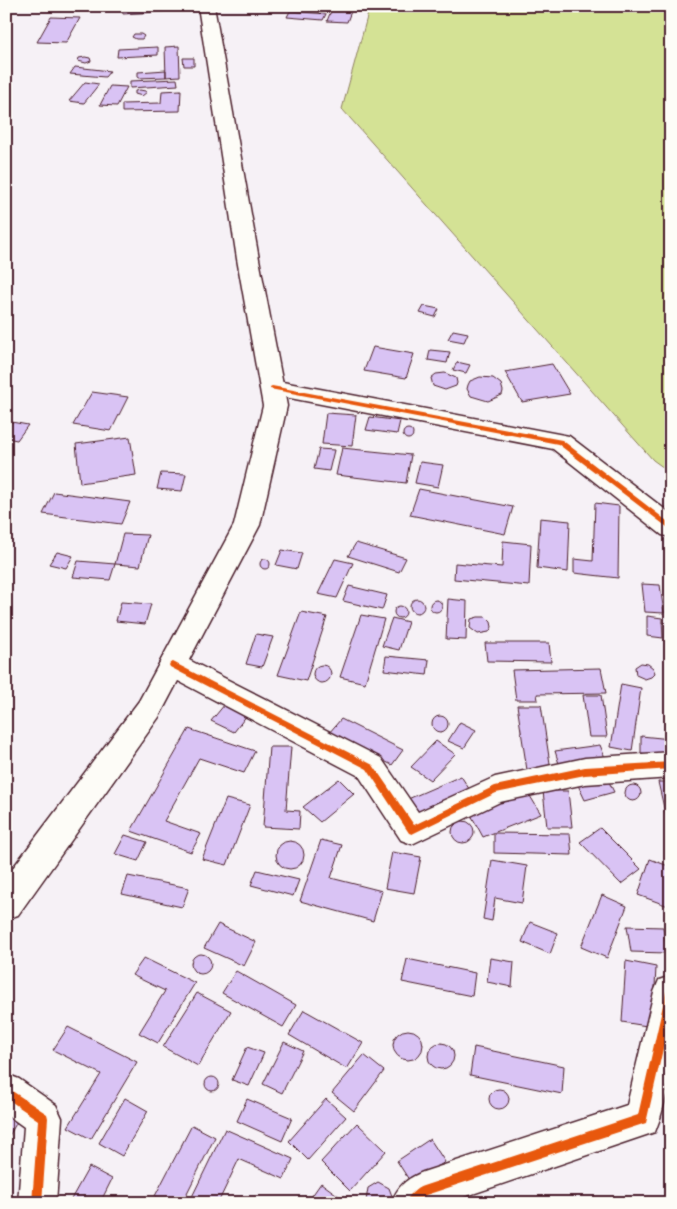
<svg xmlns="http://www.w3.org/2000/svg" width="677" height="1209" viewBox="0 0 677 1209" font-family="'Patrick Hand',sans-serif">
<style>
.green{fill:#d4e295;stroke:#8f8060}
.building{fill:#d9c3f4;stroke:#4a1f2b}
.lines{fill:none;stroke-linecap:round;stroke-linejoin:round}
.minor-casing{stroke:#4a1f2b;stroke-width:3}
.major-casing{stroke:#4a1f2b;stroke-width:3}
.minor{fill:#fdfcf7;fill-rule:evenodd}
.major{fill:#fdfcf7;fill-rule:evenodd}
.cycleway-casing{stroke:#fdfcf7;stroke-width:3}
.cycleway{fill:#e8590c;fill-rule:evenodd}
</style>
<rect width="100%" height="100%" fill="#f6f1f6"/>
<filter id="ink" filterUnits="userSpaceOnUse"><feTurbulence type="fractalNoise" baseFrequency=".02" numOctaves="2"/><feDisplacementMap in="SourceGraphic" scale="10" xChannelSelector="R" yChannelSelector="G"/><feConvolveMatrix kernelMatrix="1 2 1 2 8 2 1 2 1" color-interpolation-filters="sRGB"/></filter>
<g filter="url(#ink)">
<path class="green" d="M370,6H671V473L653,460L342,109Z"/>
<path class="building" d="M122,6H174V11L123,14Z
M333,6H353L347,22L327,21Z
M290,11L326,14L323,20L287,17Z
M51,17L80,18L66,43L37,42Z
M134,34H141L144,36L142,39H136L132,37Z
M179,46L180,76L166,77L165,47Z
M158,47V55L117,57L118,49Z
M85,57L90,58L91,61L86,63L78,61L79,58Z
M183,58H194V66H184Z
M75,67L110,71L105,77L70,74Z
M166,70V77L138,78V72Z
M177,79L178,85L130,88V81Z
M85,82L99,84L84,103L69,101Z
M110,86L127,87L117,106L100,105Z
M140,90L145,91L147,92L142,96L135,94V91Z
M181,90L180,111L122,112V104L161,103L162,91Z
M424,306L439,309L435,317L420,313Z
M453,330L468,333L464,342L448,339Z
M373,347L414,354L406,378L364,371Z
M430,350L450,352L447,363L428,360Z
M457,362L470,365L466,373L453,370Z
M552,364L570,394L522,402L505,372Z
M445,373L456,378L457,383L456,386L445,390L433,386L431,378L436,374Z
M480,377L493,378L501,384L503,391L502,395L488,401L471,396L467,389L468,385L470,381Z
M92,392L128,397L111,431L73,425Z
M326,413L356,415L352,446L322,444Z
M370,417L400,421L397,434L366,430Z
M6,421L28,425L17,440L6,438Z
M403 434a5 5 0 1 1 10 0a5 5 0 1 1-10 0Z
M130,437L136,475L80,483L76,444Z
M342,448L411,455L406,483L336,475Z
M319,449L334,450L329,471L314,469Z
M420,462L443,465L438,487L415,483Z
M161,473L186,474L182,491L157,489Z
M419,489L513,507L505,534L410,515Z
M54,492L130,502L121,524L43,514Z
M595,503L619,506L618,578L574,573V559L593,561Z
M540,518L570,521L568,572L537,568Z
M123,534L148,535L140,566L115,564Z
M503,541L531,544L529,586L454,579L455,563L502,567Z
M356,543L406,558L399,572L348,556Z
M282,550L302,553L297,569L276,565Z
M57,552L73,556L66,568L49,564Z
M335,559L353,563L337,598L318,594Z
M260 564a5 5 0 1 1 10 0a5 5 0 1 1-10 0Z
M78,561L115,564L110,580L73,577Z
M642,584L660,585L664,613L645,612Z
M349,586L387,595L382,610L343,601Z
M410 606a7 7 0 1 1 14 0a7 7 0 1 1-14 0Z
M448,599L467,601L466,640L446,639Z
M430 606a6 6 0 1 1 12 0a6 6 0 1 1-12 0Z
M121,602L151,604L145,624L116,621Z
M394 612a6 6 0 1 1 12 0a6 6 0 1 1-12 0Z
M301,612L327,617L306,681L278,675Z
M361,615L384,619L365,683L340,677Z
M647,616L662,618L663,638L647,636Z
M478,617H486L491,622L492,627L489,632L478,634L470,628L471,619Z
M392,618L408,622L399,650L382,646Z
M256,634L273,637L262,667L246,664Z
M485,643H549L551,662L487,661Z
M386,656L429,660L427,675L384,670Z
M641,663L648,664L653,668L655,673L651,677L645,679L636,675L635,667Z
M313 674a9 9 0 1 1 18 0a9 9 0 1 1-18 0Z
M601,668L606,693L537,694L538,700H516L512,670Z
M621,684L641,688L632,751L611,747Z
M583,695H601L607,737H589Z
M225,704L247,715L234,732L211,721Z
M517,705H541L551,770H527Z
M432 724a8 8 0 1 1 16 0a8 8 0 1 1-16 0Z
M341,719L403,750L392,765L329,733Z
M460,722L476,730L464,748L448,741Z
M189,729L255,751L244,773L199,758L164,821L201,834L191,852L131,831Z
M641,736L671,739V757L641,753Z
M436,741L455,754L430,780L411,767Z
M600,745L606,760L560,767L555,751Z
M269,747H291L286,810L300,811L299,829L263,827Z
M461,776L471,792L418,815L408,799Z
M606,776L614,792L585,800L577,783Z
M339,779L354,794L320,822L303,807Z
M658,782H671V829H669Z
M625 793a8 8 0 1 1 16 0a8 8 0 1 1-16 0Z
M527,791L541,814L483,837L470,813Z
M543,791H568L572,827H547Z
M226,799L250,805L227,865L202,859Z
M452 832a11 11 0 1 1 22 0a11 11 0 1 1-22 0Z
M600,828L641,869L621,884L580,842Z
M494,833L570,834L572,855L494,853Z
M125,835L147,842L138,861L115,854Z
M321,840L342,845L331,878L382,891L373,921L300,901Z
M276 855a14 14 0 1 1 28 0a14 14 0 1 1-28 0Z
M392,852L421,857L414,893L385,888Z
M650,859L671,867V907L638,895Z
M492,860L527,866L522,903L495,898L492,921L483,919Z
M257,870L299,880L293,896L251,885Z
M128,876L189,888L182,907L122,894Z
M602,895L627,906L607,958L581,947Z
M530,922L558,933L550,954L522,942Z
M218,924L256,942L244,966L204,948Z
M627,926L663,927L667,953L631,952Z
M191 964a10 10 0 1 1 20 0a10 10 0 1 1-20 0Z
M144,958L195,983L158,1043L139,1033L165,991L132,975Z
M490,958L514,962L512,987L487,982Z
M407,959L475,973L472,996L402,982Z
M626,961L656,967L653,1027L622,1022Z
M236,971L296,1005L283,1027L222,993Z
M197,993L231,1011L198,1066L163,1047Z
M304,1010L363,1043L347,1069L289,1035Z
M68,1027L137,1062L91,1139L68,1127L101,1074L53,1050Z
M393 1045a15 15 0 1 1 30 0a15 15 0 1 1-30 0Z
M284,1042L303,1051L282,1093L263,1084Z
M428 1056a13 13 0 1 1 26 0a13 13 0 1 1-26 0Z
M247,1047L264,1053L249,1086L232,1080Z
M474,1047L564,1066L562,1094L470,1075Z
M364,1055L384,1071L354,1111L332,1093Z
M205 1084a7 7 0 1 1 14 0a7 7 0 1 1-14 0Z
M489 1099a10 10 0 1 1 20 0a10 10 0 1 1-20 0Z
M125,1098L148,1111L122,1156L99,1143Z
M247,1099L292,1118L282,1141L237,1121Z
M326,1099L346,1117L308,1160L289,1141Z
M6,1107L22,1113L9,1136L6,1134Z
M357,1123L386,1151L350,1191L321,1162Z
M192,1125L215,1137L182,1203H168L155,1196Z
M225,1129L293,1159L284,1179L239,1159L218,1203H189Z
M430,1139L445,1162L411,1183L397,1161Z
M89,1167L112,1179L100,1203H69Z
M378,1182L389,1188L392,1196L391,1203H368L366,1201L368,1188Z
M321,1183L343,1199L341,1203H307Z
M457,1188L487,1203H451Z
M136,1197L143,1198L147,1203H128Z"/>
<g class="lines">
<defs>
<path id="minor" d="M272,380L569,436L671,514V537L662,535L553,449L264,393L260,388L264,383Z
M173,654L183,657L381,758L418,812L495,777L585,758L671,752V778L585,784L500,802L412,844L401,840L359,776L163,673L159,665L163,657Z
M671,976C671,1028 676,1082 655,1132L446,1203H391C398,1186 406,1179 423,1172L627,1105L654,992L659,980Z
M6,1074L19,1079L56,1105L62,1118L56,1203H18L24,1127L6,1114Z"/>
<path id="major" d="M198,6H214L259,259L287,406L260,525L159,717L18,915L6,919V877L139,701L234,525L263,406L237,259Z"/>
</defs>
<use href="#minor" class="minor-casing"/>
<use href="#major" class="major-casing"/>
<use href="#minor" class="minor"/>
<use href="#major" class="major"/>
<defs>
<path id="cycleway" d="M272,386L562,440L671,524V530L558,444L270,389V387Z
M173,662L373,765L414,825L495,786L585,767L671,762V769L585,775L496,793L412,834L409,833L367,769L170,667L169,665L170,663Z
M671,988V1014L646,1123L426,1195L418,1203H405C408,1196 416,1188 423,1186L638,1115L666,992L668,989Z
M6,1087L47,1114L48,1118L42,1203H32L38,1120L6,1098Z"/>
</defs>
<use href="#cycleway" class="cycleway-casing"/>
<use href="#cycleway" class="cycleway"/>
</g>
</g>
<rect width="677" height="1209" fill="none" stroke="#fdfcf7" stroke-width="25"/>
<rect x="12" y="12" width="652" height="1184" fill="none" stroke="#4a1f2b" stroke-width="2" filter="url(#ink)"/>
</svg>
